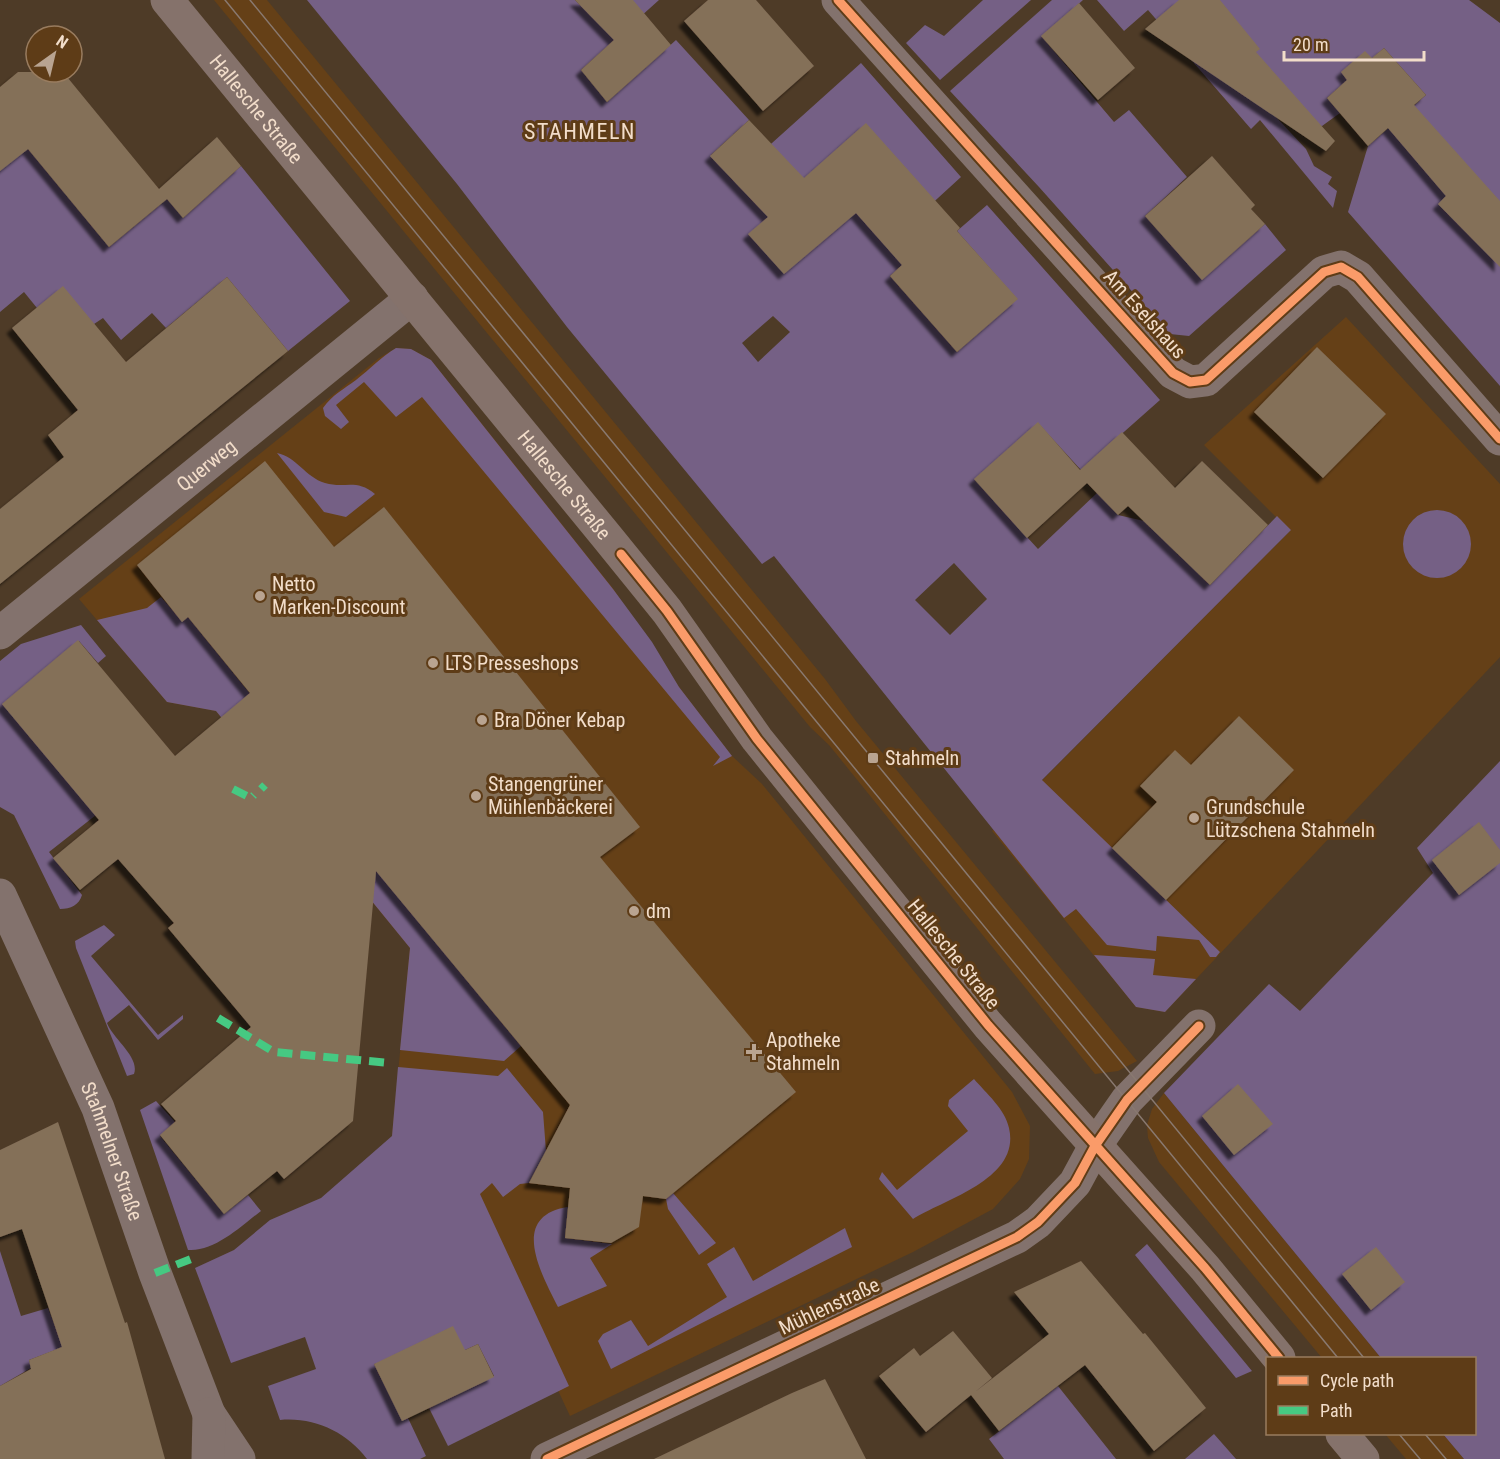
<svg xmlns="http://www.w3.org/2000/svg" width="1500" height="1459" viewBox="0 0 1500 1459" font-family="'Roboto Condensed',sans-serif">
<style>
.built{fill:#654017}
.green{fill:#756085;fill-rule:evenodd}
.building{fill:#846f58;filter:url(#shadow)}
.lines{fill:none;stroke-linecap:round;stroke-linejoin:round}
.street{stroke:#83726d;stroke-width:33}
.secondary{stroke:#85726b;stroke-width:33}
.tram{stroke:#897970;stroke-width:1.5}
.quiet{stroke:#46c982;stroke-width:8;stroke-dasharray:15 8;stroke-linecap:butt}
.cycleway-casing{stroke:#5e3c17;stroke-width:13}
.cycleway{stroke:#fa9b69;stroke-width:9}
.poi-dot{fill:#b9a491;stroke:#5e3c17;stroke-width:2}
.labels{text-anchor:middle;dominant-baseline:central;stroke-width:6;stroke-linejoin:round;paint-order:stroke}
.street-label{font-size:20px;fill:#f2ddca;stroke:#5e3c17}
.poi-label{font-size:20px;fill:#f2ddca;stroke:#5e3c17;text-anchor:start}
.quarter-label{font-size:22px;letter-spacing:1.5px;fill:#f2ddca;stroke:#5e3c17}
</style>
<defs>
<filter id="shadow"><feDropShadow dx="-5.5" dy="5.5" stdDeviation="1.5" flood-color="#0009"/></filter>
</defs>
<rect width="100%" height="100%" fill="#4e3b27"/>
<path class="built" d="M214,0H267L825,679L856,721L1137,1061L1118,1071L1095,1074L829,745L810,727Z
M1346,317L1500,484V657L1165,1012L1136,1007L992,831L1290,531L1204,445Z
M396,348L411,349L431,360L612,587L679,687L732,756L762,784L1012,1092L1030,1126L1029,1159L1020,1179L993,1209L913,1252L570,1416L448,1155L392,1136L410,948L216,711L167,702L79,599L379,358Z
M1164,1093L1381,1358H1322L1159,1162L1148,1138L1147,1125L1152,1109Z
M1385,1434H1443L1464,1459H1406Z"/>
<path class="green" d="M307,0H575L581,6L587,0H659L581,70L607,102L676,40L749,120L711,155L732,179L861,63L961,177L903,230L920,250L890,276L957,352L1017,299L957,231L987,205L1160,400L1081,470L1038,423L975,480L1038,549L1097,493L1118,515L1144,521L1210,585L1277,516L1291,530L1042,780L1220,952L1216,957H1210L1199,940L1157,936L1156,951L1107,945L1076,909L1064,918L774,556L762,564L567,327L457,184ZM773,316L790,332L758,362L742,343ZM954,563L987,599L950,635L915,600Z
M983,0H1031L940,80L906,43L925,25L944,36Z
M1052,0H1083L1042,37L1114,122L1129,110L1187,177L1145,216L1202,279L1265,224L1286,250L1189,336L1170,334L1039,187L950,91Z
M1097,0H1469L1500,23V386L1348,212L1368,146L1426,95L1384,48L1327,98L1340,113L1322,126L1275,116L1306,149L1314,166L1332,177L1328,184L1337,191L1333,208L1260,120L1251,129L1148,10L1124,31Z
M28,149L109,247L167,199L183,218L241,166L350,301L288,351L227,277L166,328L152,313L121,340L103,318L94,324L37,308L24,292L0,312V157Z
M396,348L411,349L431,360L613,589L652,642L679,687L732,756L713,766L720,757L422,397L396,417L364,382L336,405L349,422L341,429L325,416L323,408C332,395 344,389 356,380C370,369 381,357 396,348Z
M277,453C297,457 305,477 325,483C345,489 356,478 375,494L346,517L324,512Z
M1403 544a34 34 0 1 1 68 0a34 34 0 1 1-68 0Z
M161,597L182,621L188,617L260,706L234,733L216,711L167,702L97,620L147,608Z
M81,625L106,656L98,663L79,641L96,815L49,852L82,895C79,905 71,909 60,909L14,815L0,807V661L21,644Z
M1500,761V1459H1464L1443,1434H1474V1358H1381L1164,1093L1269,984L1300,1011L1433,873L1417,848Z
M295,772L521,1046L504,1061L400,1050L410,948L278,786Z
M104,925L115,935L91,956L158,1035L183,1015V1019L158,1040L129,1005L107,1023C113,1039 140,1057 134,1074L127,1076L76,948L75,941Z
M1094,955L1155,959L1153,975L1196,979L1165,1012L1136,1007Z
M398,1067L498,1076L507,1068L543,1112L546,1151L529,1183L520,1184L503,1197L492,1183L480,1194L569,1386L448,1446L429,1408L494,1376L478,1344L465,1350L374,1364L402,1420L408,1418L426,1456L420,1459H367C346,1432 315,1417 280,1420L268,1386L316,1369L305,1337L231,1363L195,1268L234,1250L270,1220L321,1198L392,1136Z
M974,1079C986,1093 1005,1109 1009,1128C1021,1179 945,1199 913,1219L879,1179L882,1172L897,1190L968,1131L948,1106L949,1100Z
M156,1101L175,1122L160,1136L224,1214L248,1195L261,1211C241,1226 215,1252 188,1250L140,1110Z
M673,1193L716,1243L699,1255L668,1209L666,1199Z
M568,1207L565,1238L612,1244L590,1258L607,1286L558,1307C542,1275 508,1216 568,1207Z
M845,1228L852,1247L611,1369L598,1341L603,1334L631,1320L648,1346L727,1297L707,1264L734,1247L753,1281Z
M1147,1244L1252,1371L1236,1378L1135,1255Z
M0,1251L21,1316L48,1308L63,1347L29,1360L31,1368L0,1386Z
M1058,1386L1116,1459H1004L989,1439Z
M1214,1434L1236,1459H1185Z"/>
<path class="building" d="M575,0H633L671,45L607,102L581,70L614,40Z
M708,0H756L814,66L763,111L684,21Z
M1179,0H1220L1260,49L1256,52L1335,141L1326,151L1145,29Z
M1079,3L1135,68L1098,100L1041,36Z
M1384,48L1426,95L1414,105L1500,201V267L1438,204L1446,196L1388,128L1368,146L1327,98L1347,80L1341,72L1365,51L1372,58Z
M18,72H63L159,189L217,137L241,166L183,218L167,199L109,247L28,149L0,171V87Z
M749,120L804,178L866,123L960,228L957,231L1018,299L957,352L890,276L902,265L856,213L784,274L748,234L768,217L710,156Z
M1212,156L1255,205L1251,209L1265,224L1202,280L1145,216Z
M227,277L288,351L0,584V509L64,457L48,435L78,410L12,328L63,286L126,362Z
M1317,347L1386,414L1323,478L1254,412Z
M1038,422L1080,470L1122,432L1175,488L1202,461L1268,525L1210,585L1128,506L1118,515L1087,483L1027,538L974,479Z
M265,461L334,547L384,507L640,827L600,857L796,1092L666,1199L643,1196L639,1227L611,1243L565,1238L570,1188L529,1183L570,1105L376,871L353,1121L284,1179L277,1171L224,1214L160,1135L176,1121L161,1104L251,1027L168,928L174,923L118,859L80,890L53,858L99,820L2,704L78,640L175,756L250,693L188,617L182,622L137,565Z
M1239,716L1294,770L1166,900L1112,848L1157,802L1140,786L1175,750L1191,765Z
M1479,822L1500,850V863L1459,895L1432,860Z
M1238,1084L1273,1124L1234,1155L1202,1116Z
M58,1122L125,1323L127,1322L165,1459H0V1386L31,1369L29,1360L62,1347L22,1229L0,1237V1150Z
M1376,1247L1405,1282L1371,1310L1342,1274Z
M1081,1261L1143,1334L1145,1333L1206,1408L1154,1451L1085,1365L999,1431L971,1395L926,1432L879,1376L914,1348L920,1356L953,1331L992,1378L975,1392L1049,1334L1014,1292Z
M453,1326L465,1350L478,1344L494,1377L402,1421L374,1364Z
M825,1379L866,1459H654L792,1393Z"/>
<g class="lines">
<g class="street">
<path d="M838,0L1173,373L1190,382L1206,380L1324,272L1341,267L1358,277L1500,439"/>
<path id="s1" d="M0,633L412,298"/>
<path id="s2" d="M0,895L98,1108L155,1273L209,1414L239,1459"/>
<path d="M208,1459L209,1414"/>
<path d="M547,1459L1017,1237L1038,1222L1075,1183L1095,1146L1127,1100L1199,1026"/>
</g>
<g class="secondary">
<path id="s3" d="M167,0L607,537L667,611L757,739L988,1025L1205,1268L1279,1358"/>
<path d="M1342,1434L1363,1459"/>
</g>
<path class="tram" d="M225,0L1338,1358
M250,0L1364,1358
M1399,1434L1420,1459
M1425,1434L1446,1459"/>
<path class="quiet" d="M233,789L251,798L254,795
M261,789L265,785
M218,1018L274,1052L389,1063
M155,1273L196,1257"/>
<defs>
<path id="cycleway" d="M838,0L1173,373L1190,382L1206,380L1324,272L1341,267L1358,277L1500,439
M621,554L667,611L757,739L988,1025L1205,1268L1279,1358
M547,1459L1017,1237L1038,1222L1075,1183L1095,1146L1127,1100L1199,1026"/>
</defs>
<use href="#cycleway" class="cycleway-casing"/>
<use href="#cycleway" class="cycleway"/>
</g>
<g class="poi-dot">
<circle cx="260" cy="596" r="6"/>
<circle cx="433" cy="663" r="6"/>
<circle cx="482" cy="720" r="6"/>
<rect x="867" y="752" width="12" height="12" rx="3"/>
<circle cx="476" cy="796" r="6"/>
<circle cx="1194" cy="818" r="6"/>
<circle cx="634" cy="911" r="6"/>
<path d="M751 1043h6v6h6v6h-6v6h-6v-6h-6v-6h6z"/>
</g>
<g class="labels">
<g class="street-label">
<text stroke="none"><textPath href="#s3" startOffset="141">Hallesche Straße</textPath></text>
<text transform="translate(1145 314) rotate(48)">Am Eselshaus</text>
<text stroke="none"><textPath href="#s1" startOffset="266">Querweg</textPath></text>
<text stroke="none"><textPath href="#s3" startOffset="627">Hallesche Straße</textPath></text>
<text transform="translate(954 954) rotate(51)">Hallesche Straße</text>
<text stroke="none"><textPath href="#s2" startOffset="280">Stahmelner Straße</textPath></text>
<text transform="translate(829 1306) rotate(-25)">Mühlenstraße</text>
</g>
<g class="poi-label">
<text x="272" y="584">Netto<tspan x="272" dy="23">Marken-Discount</tspan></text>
<text x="445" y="663">LTS Presseshops</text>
<text x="494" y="720">Bra Döner Kebap</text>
<text x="885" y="758">Stahmeln</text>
<text x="488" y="784">Stangengrüner<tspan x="488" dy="23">Mühlenbäckerei</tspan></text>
<text x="1206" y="807">Grundschule<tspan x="1206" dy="23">Lützschena Stahmeln</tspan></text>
<text x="646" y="911">dm</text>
<text x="766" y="1040">Apotheke<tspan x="766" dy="23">Stahmeln</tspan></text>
</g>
<g class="quarter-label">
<text x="580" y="131">STAHMELN</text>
</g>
</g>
<rect x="1266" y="1357" width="210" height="78" fill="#5e3c17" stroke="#997c5f" stroke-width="1.5"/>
<rect x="1278" y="1376" width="30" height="9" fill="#fa9b69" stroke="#997c5f" stroke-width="1.5"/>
<text x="1320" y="1387" font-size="18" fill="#f2ddca">Cycle path</text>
<rect x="1278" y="1406" width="30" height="9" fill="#46c982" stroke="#997c5f" stroke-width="1.5"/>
<text x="1320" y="1417" font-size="18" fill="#f2ddca">Path</text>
<g transform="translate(54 54) rotate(34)"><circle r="28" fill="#5e3c17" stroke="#997c5f" stroke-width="1.5"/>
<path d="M0-4.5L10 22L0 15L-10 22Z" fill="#b9a491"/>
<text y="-9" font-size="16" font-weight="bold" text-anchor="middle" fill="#f2ddca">N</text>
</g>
<path d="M1284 51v9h140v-9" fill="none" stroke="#f2ddca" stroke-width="3"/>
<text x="1293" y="51" font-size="18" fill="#f2ddca" stroke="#5e3c17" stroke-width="4.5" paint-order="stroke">20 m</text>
</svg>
